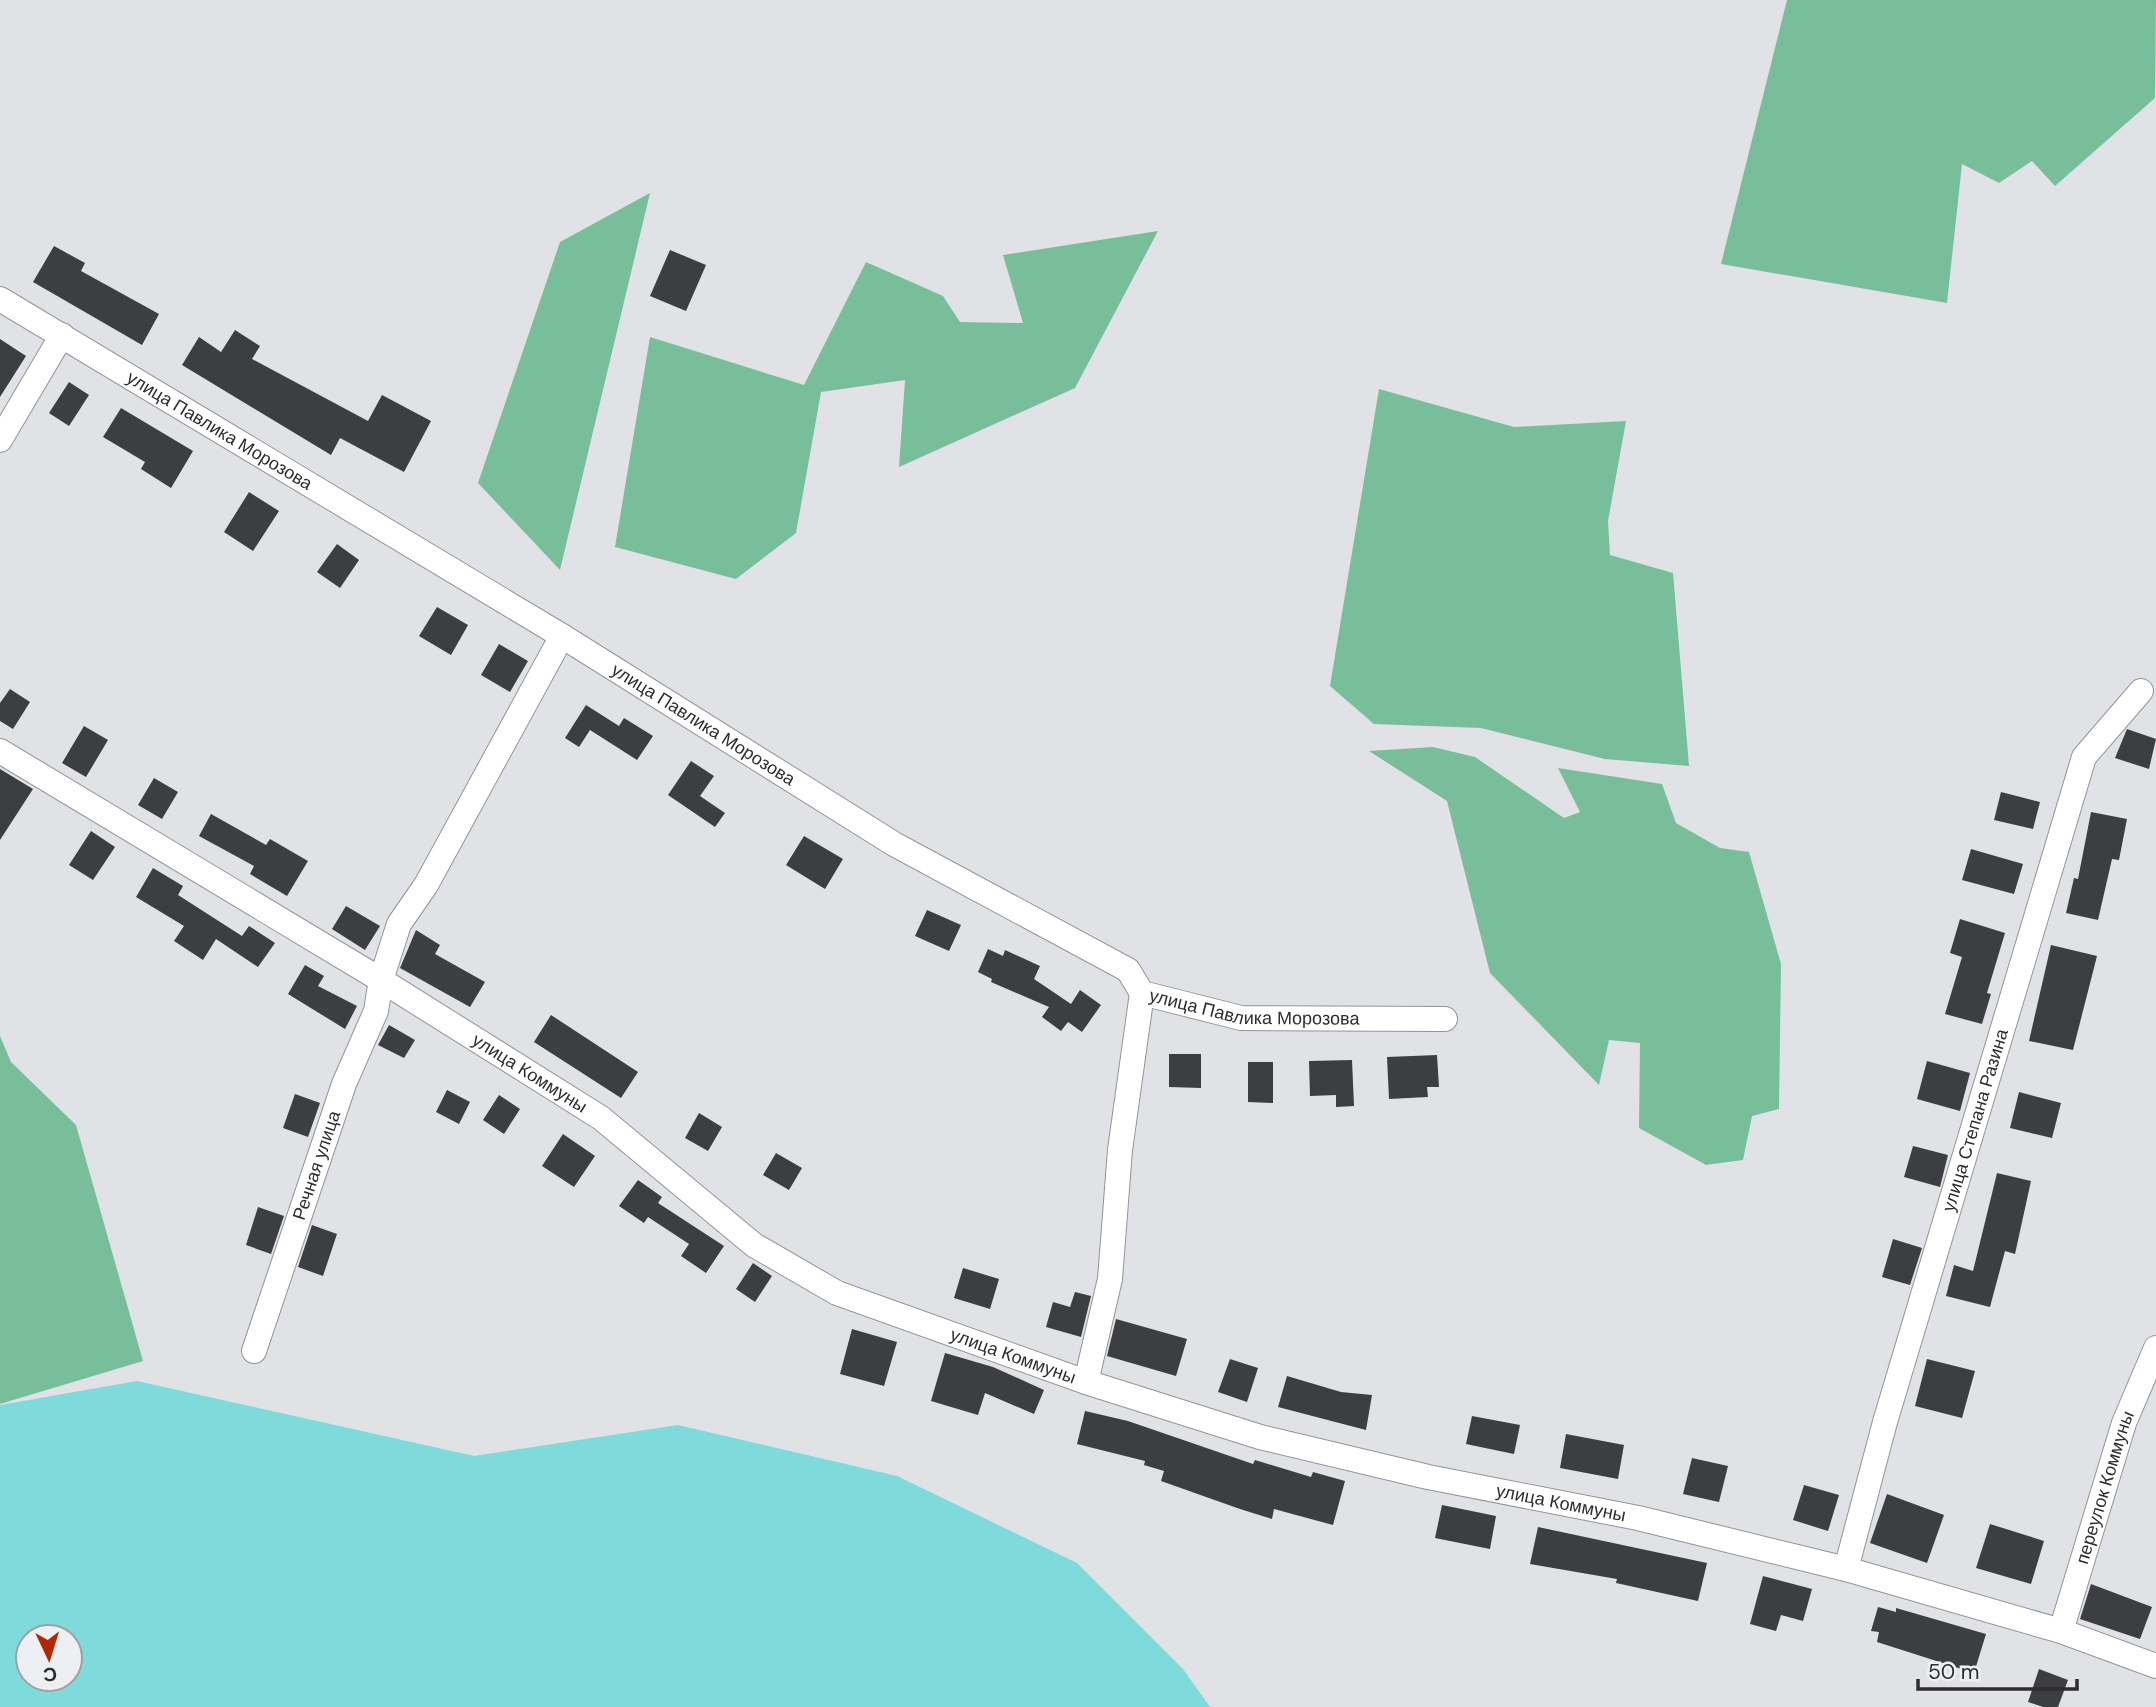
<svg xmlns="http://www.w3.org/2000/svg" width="2156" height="1707" viewBox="0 0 2156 1707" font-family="'DM Sans',sans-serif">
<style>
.forest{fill:#79be9a}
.water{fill:#7fdadb;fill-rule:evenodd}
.building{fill:#3d3e41}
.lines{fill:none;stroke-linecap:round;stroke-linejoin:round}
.minor-casing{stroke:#929496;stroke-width:26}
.minor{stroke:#fff;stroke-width:24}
.labels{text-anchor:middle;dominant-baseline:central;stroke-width:7;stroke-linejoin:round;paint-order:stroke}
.street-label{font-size:18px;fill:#2d2d2e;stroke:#eeeff2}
</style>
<rect width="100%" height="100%" fill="#e1e2e5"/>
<path class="forest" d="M1787,0H2156L2155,98L2055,186L2032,161L1999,183L1962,164L1947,303L1721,264Z
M650,193L560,570L478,483L560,242Z
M1158,231L1075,388L899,467L905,380L821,392L796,533L736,579L615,547L650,337L804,385L866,262L943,296L960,322L1023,323L1003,255Z
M1379,389L1514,427L1626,421L1608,521L1610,555L1673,573L1689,766L1605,759L1481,728L1374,724L1330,686Z
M1433,747L1475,757L1564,818L1580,812L1558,768L1662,784L1676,823L1720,848L1749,852L1781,964L1779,1109L1752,1116L1743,1160L1706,1165L1639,1128L1640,1043L1609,1040L1599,1085L1490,973L1447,801L1369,751Z
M0,1036L11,1062L76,1125L143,1361L0,1404Z"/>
<path class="water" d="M137,1381L474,1456L678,1425L897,1476L1077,1563L1183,1669L1210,1707H0V1405ZM28,1637H70V1679H28Z"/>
<path class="building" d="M54,246L85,263L81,271L159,314L142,345L33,282Z
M670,250L706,265L686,311L650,296Z
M235,330L260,346L252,359L368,421L382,395L431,421L404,472L340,438L331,455L182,365L199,337L221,352Z
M0,339L26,356L0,397Z
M69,382L89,395L69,426L49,413Z
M121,408L193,451L171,488L141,469L145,462L103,437Z
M249,492L279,511L253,551L224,532Z
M337,544L359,560L340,588L317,572Z
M437,607L468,625L451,655L419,636Z
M499,644L528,661L510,692L481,675Z
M10,689L30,702L13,729L0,721V703Z
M586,705L619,726L624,718L653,736L637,760L590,730L579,747L565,738Z
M84,726L108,740L86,777L62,763Z
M2127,729L2156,739L2149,769L2115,758Z
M691,761L714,776L700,796L725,813L715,827L668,795Z
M0,769L33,789L0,840Z
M154,778L178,792L162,819L138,805Z
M2001,792L2040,802L2033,829L1994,820Z
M2091,812L2127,819L2119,860L2112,859L2098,920L2066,913L2074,878L2078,879Z
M211,814L266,845L270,839L308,861L287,896L250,874L254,866L199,836Z
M91,831L115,847L93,880L69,865Z
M804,836L843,859L825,889L786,865Z
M1971,849L2023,864L2014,894L1962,880Z
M153,868L183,886L178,895L242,936L249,926L275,943L258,967L216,939L203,960L174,941L184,926L136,897Z
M346,906L380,926L365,950L332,929Z
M927,910L961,925L949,951L915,936Z
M1960,919L2005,933L1987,993L1991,994L1982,1024L1945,1014L1962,957L1950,953Z
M416,930L440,945L435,954L485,982L470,1007L400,968Z
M2051,945L2097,956L2073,1050L2029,1041Z
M988,949L1003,956L1005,950L1040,966L1034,979L1071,1004L1080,990L1101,1005L1082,1032L1068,1022L1061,1031L1042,1017L1049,1007L991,982L992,979L978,972Z
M305,965L324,976L318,986L357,1006L345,1029L288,994Z
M551,1015L638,1072L621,1098L534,1042Z
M389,1025L415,1040L404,1058L378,1045Z
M1169,1054H1201V1088L1169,1087Z
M1437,1055L1439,1087H1427L1428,1097L1389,1099L1387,1057Z
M1352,1060L1354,1106L1336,1107V1095L1310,1096L1309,1061Z
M1927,1061L1970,1073L1960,1111L1917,1099Z
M1248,1062H1273V1103L1248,1102Z
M447,1090L470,1102L459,1124L436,1112Z
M2019,1092L2061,1103L2052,1138L2010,1128Z
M295,1094L320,1103L308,1137L283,1128Z
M499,1095L520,1109L504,1134L483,1120Z
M699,1113L722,1127L708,1151L685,1138Z
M563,1134L595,1156L574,1187L542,1166Z
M1913,1146L1948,1155L1940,1187L1904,1177Z
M776,1153L802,1168L789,1190L763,1175Z
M1997,1173L2031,1181L2015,1254L2005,1251L1990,1307L1946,1296L1954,1265L1973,1271Z
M638,1180L662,1197L658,1203L724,1246L706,1273L681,1256L689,1244L648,1217L644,1223L619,1206Z
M258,1207L284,1216L271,1254L246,1245Z
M312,1225L337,1234L323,1276L298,1267Z
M1893,1239L1922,1248L1910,1285L1882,1277Z
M753,1263L772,1276L755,1302L736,1289Z
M963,1268L999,1279L990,1309L954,1298Z
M1075,1292L1091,1296L1081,1337L1046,1327L1053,1302L1070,1307Z
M1116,1319L1187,1339L1176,1376L1107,1356Z
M852,1329L897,1342L884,1386L840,1374Z
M945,1353L993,1367L1044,1390L1034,1414L985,1393L978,1415L931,1401Z
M1230,1359L1258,1368L1247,1402L1218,1392Z
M1927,1359L1975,1371L1962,1418L1915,1406Z
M1287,1376L1341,1392L1372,1395L1366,1430L1278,1407Z
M1085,1411L1128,1421L1253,1464L1255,1460L1311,1477L1313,1472L1345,1481L1333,1525L1274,1509L1272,1519L1240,1509L1161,1481L1164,1471L1144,1465L1145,1461L1077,1444Z
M1472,1416L1520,1425L1514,1454L1466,1444Z
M1566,1434L1624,1445L1618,1479L1560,1468Z
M1692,1458L1728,1466L1719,1502L1683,1494Z
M1804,1485L1839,1495L1828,1531L1793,1520Z
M1887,1494L1944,1515L1927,1563L1870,1543Z
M1442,1505L1496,1516L1490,1549L1435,1538Z
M1990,1524L2044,1541L2031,1584L1976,1568Z
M1538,1527L1707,1563L1698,1601L1616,1583L1617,1579L1530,1564Z
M1763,1576L1812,1589L1803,1621L1781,1615L1776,1631L1750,1624Z
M2091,1584L2152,1607L2140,1639L2080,1619Z
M1878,1607L1896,1612V1608L1986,1634L1974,1673L1877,1642L1879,1632L1871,1631Z
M2039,1669L2068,1680L2058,1707H2043L2028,1702Z"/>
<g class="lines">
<defs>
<g id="minor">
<path id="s1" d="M0,299L562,636L894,844L1128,970L1142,993L1241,1018L1445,1019"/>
<path d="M0,440L62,335"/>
<path id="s2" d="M0,751L381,980L601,1118L754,1245L837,1293L1086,1382L1260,1437L1428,1477L1638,1518L1846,1569L2061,1631L2156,1666"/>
<path id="s3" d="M254,1351L344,1084L376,1011L381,980L399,924L426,885L562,636"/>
<path d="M1086,1382L1110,1279L1120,1150L1142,993"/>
<path id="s4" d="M1846,1569L1885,1422L2084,757L2141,691"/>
<path id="s5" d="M2061,1631L2124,1423L2156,1348"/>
</g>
</defs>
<use href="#minor" class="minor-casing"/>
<use href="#minor" class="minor"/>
</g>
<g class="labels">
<g class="street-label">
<text stroke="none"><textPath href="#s1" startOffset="256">улица Павлика Морозова</textPath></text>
<text stroke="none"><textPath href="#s1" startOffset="822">улица Павлика Морозова</textPath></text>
<text stroke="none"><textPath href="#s1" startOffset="1454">улица Павлика Морозова</textPath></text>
<text stroke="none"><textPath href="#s2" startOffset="620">улица Коммуны</textPath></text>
<text stroke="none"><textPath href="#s4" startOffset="467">улица Степана Разина</textPath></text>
<text stroke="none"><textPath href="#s3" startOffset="196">Речная улица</textPath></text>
<text stroke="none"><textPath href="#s2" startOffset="1186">улица Коммуны</textPath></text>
<text stroke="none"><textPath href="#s5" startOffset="150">переулок Коммуны</textPath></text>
<text stroke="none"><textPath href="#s2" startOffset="1754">улица Коммуны</textPath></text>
</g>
</g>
<g transform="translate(49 1658) rotate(176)"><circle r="33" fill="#eeeff2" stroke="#a1a1a4" stroke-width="2"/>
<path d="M0-5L12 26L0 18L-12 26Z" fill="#b32802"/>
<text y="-10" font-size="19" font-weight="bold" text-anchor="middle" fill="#2d2d2e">С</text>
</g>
<path d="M1918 1679v10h159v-10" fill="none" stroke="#2d2d2e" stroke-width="3.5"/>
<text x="1928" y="1679" font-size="21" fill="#2d2d2e" stroke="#eeeff2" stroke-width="5" paint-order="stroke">50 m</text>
</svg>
